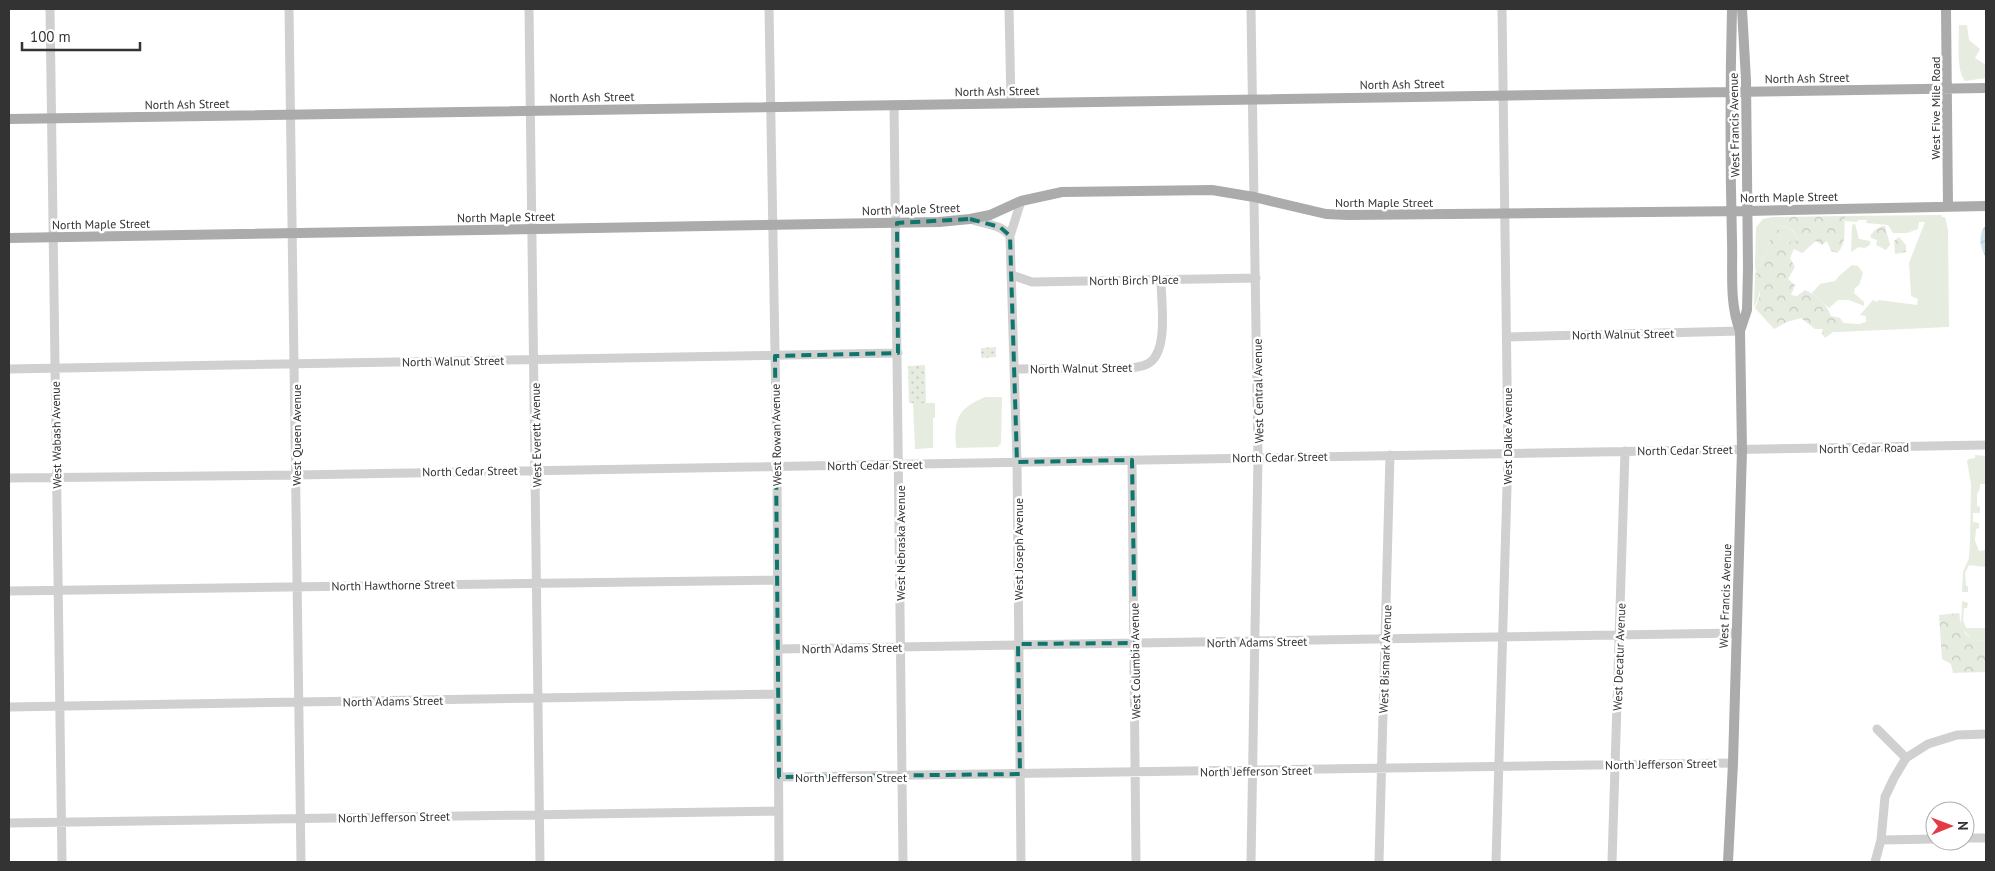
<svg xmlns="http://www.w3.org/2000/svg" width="1995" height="871" viewBox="0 0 1995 871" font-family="'PT Sans',sans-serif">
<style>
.grass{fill:#e6ecdf}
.forest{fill:url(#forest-crowns)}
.park{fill:url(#park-dots)}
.water{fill:url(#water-waves)}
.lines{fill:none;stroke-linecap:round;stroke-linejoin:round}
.minor{stroke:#d0d0d0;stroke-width:9}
.major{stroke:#ababab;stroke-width:10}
.marked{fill:none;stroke:#0f766e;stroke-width:4;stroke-dasharray:10 6;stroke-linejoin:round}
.labels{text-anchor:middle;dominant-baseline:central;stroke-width:5;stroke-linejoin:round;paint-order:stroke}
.street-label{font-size:12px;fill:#333;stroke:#fff}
</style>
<defs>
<pattern id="forest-crowns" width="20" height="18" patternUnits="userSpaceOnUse" patternTransform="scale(1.25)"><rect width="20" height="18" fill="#e6ecdf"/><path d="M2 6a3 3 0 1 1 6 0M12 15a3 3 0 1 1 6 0" fill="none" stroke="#c6cbc0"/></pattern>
<pattern id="park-dots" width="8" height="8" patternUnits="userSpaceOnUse" patternTransform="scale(1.25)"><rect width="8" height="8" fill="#e6ecdf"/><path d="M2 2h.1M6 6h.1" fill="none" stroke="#c6cbc0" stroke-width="1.8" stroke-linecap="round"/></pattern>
<pattern id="water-waves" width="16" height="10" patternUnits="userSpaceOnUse" patternTransform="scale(1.25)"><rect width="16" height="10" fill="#cfe2ee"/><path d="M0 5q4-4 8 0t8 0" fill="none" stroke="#b2c2cd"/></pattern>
</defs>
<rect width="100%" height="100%" fill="#fff"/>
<path class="grass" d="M1959,25H1967L1969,40L1980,49L1975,58L1986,65V78L1965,81C1956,71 1959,40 1959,25Z
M1942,215V217H1945L1948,230L1949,327L1839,332L1843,323L1859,324L1866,322V316L1860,315L1873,300L1877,302L1879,300L1917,305L1918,299L1911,296L1909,263L1925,222H1919L1918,229L1907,233H1893L1888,225L1866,223L1867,220H1858L1857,222L1845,221V216Z
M1773,217V222L1775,225C1786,227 1796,229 1798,240L1780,244L1781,237L1770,240L1760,267H1755L1756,227L1763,219Z
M1855,224L1859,239L1870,241V245L1865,248L1859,247L1851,252L1852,225Z
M1852,265L1858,266L1863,273L1859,285L1855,288L1854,293L1864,302V306L1849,300H1838L1829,308L1812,293L1820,284L1835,281L1839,276Z
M1755,272C1761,286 1761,294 1754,307Z
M985,397H1002L1001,443L998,447L956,448C954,419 957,409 985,397Z
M913,403H935V418H933V448L915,449Z
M1975,455L1986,456V484H1980V489L1977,494V506L1980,507V513H1973V522L1979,523V528L1976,529L1975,541L1979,551L1986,550V567L1969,565L1965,573L1966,586H1968V592H1962L1963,572L1969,558L1970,543L1971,484L1967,461L1969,459L1975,458Z
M1962,601L1968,603L1967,608H1964L1963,620L1966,628H1985L1986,641L1973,640L1961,628Z"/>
<path class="forest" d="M1845,216C1843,229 1848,243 1837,253L1831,251L1827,241L1822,245L1816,241L1802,253L1794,249L1790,258L1795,267L1788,279L1795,285L1791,295L1797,296L1805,290C1816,295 1827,304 1831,316L1840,318L1844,324L1839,332H1833L1825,338L1822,334L1823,329H1815L1801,318L1787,322L1774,329L1755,308L1760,295L1755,267H1760L1770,240L1772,229L1784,231L1781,237L1780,244L1798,240C1796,228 1786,227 1775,225L1773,222V217Z
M1882,226H1885L1890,245L1886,250L1876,245L1877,240L1871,238L1870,236L1875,230Z
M1899,237L1906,245V252L1895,254L1894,241Z
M1959,613C1962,632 1965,640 1986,641V672L1953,673L1951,664L1942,659L1939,615Z"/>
<path class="park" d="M996,347V357L981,358V348Z
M925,365L926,403H909L908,366Z"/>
<path class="water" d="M1986,226V258C1980,246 1978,239 1984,227Z"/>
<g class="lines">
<path class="minor" d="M50,9L62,862
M289,9L301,862
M529,9L540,862
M769,9L777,467L779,862
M1009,9L1011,103
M1251,9L1258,457L1251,862
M894,105L903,862
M970,219C984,224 1001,224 1010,236
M1012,275L1032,282L1256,278
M1507,337L1740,331
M9,369L898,353
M1016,369L1130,368C1136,367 1143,367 1149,363C1169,350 1161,302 1161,280
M1132,460L1136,862
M9,478L296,475L1986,445
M9,591L777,580
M778,649L1737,633
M9,707L778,694
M1877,729L1906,758
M779,777L1733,763
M9,823L779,811
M1965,838H1986
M1881,840L1935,839
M1021,862L1017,462L1010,236L1021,201
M1379,862L1390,455
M1496,862L1508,453L1502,9
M1612,862L1625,451
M1875,862L1881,840L1885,797L1894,778L1906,758L1928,744L1957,735L1986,734"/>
<path class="major" d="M1732,9C1730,86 1730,163 1732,241C1733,270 1729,303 1740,331
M1946,9L1948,207
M9,119L1986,88
M9,238L939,222L970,219L990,215L1021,201L1062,192L1212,190L1254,197L1326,214L1348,215L1748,211L1986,206
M1728,862L1733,763L1742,450L1740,331L1747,310L1748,268L1746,80L1742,9"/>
</g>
<path class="marked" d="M970,219L1000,227L1010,236L1017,462L1132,460L1135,643L1018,644L1020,774L779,777L775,356L898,353L897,223Z"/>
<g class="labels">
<g class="street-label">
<text transform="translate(1807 78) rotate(-1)">North Ash Street</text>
<text transform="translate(1402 84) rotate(-1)">North Ash Street</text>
<text transform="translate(997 91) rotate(-1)">North Ash Street</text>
<text transform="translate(592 97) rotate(-1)">North Ash Street</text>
<text transform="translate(187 104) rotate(-1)">North Ash Street</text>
<text transform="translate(1935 108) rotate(-90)">West Five Mile Road</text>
<text transform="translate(1734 125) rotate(-91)">West Francis Avenue</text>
<text transform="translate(1789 197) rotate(-1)">North Maple Street</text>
<text x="1384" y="202">North Maple Street</text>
<text transform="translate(911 209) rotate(-2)">North Maple Street</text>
<text transform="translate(506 217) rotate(-1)">North Maple Street</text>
<text transform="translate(101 224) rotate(-1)">North Maple Street</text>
<text transform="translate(1134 280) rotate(-1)">North Birch Place</text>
<text transform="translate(1623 334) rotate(-1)">North Walnut Street</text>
<text transform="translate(453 361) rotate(-1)">North Walnut Street</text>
<text transform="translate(1081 368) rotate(-1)">North Walnut Street</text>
<text transform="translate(1258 391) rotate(-91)">West Central Avenue</text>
<text transform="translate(56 435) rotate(-91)">West Wabash Avenue</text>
<text transform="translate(296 435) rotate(-90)">West Queen Avenue</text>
<text transform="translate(536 435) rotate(-91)">West Everett Avenue</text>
<text transform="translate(776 435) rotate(-91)">West Rowan Avenue</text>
<text transform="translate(1507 436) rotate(-90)">West Dalke Avenue</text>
<text transform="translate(1864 448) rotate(-1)">North Cedar Road</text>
<text transform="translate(1685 450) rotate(-1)">North Cedar Street</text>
<text transform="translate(1280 457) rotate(-1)">North Cedar Street</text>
<text transform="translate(875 465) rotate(-1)">North Cedar Street</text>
<text transform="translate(470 471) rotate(-1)">North Cedar Street</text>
<text transform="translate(900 543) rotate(-90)">West Nebraska Avenue</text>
<text transform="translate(1018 549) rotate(-90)">West Joseph Avenue</text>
<text transform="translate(393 585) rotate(-1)">North Hawthorne Street</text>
<text transform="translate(1725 596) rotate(-88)">West Francis Avenue</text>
<text transform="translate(1257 642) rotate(-1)">North Adams Street</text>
<text transform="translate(852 648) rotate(-1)">North Adams Street</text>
<text transform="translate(1619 657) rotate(-88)">West Decatur Avenue</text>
<text transform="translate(1385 659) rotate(-88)">West Bismark Avenue</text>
<text transform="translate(1135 661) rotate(-91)">West Columbia Avenue</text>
<text transform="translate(393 701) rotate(-1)">North Adams Street</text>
<text transform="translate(1661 764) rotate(-1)">North Jefferson Street</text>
<text transform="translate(1256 771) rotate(-1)">North Jefferson Street</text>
<text x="851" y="777">North Jefferson Street</text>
<text transform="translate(394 817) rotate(-1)">North Jefferson Street</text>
</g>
</g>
<rect width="1995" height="871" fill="none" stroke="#333333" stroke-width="20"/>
<g transform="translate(1950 826) rotate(89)"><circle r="24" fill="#ffffff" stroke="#adadad"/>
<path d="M0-4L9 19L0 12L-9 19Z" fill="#e63946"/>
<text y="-8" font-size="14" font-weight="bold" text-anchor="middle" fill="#333333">N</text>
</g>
<path d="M22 42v8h118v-8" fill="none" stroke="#333333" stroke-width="2.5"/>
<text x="30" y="42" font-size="15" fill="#333333" stroke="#ffffff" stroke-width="4" paint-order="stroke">100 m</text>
</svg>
